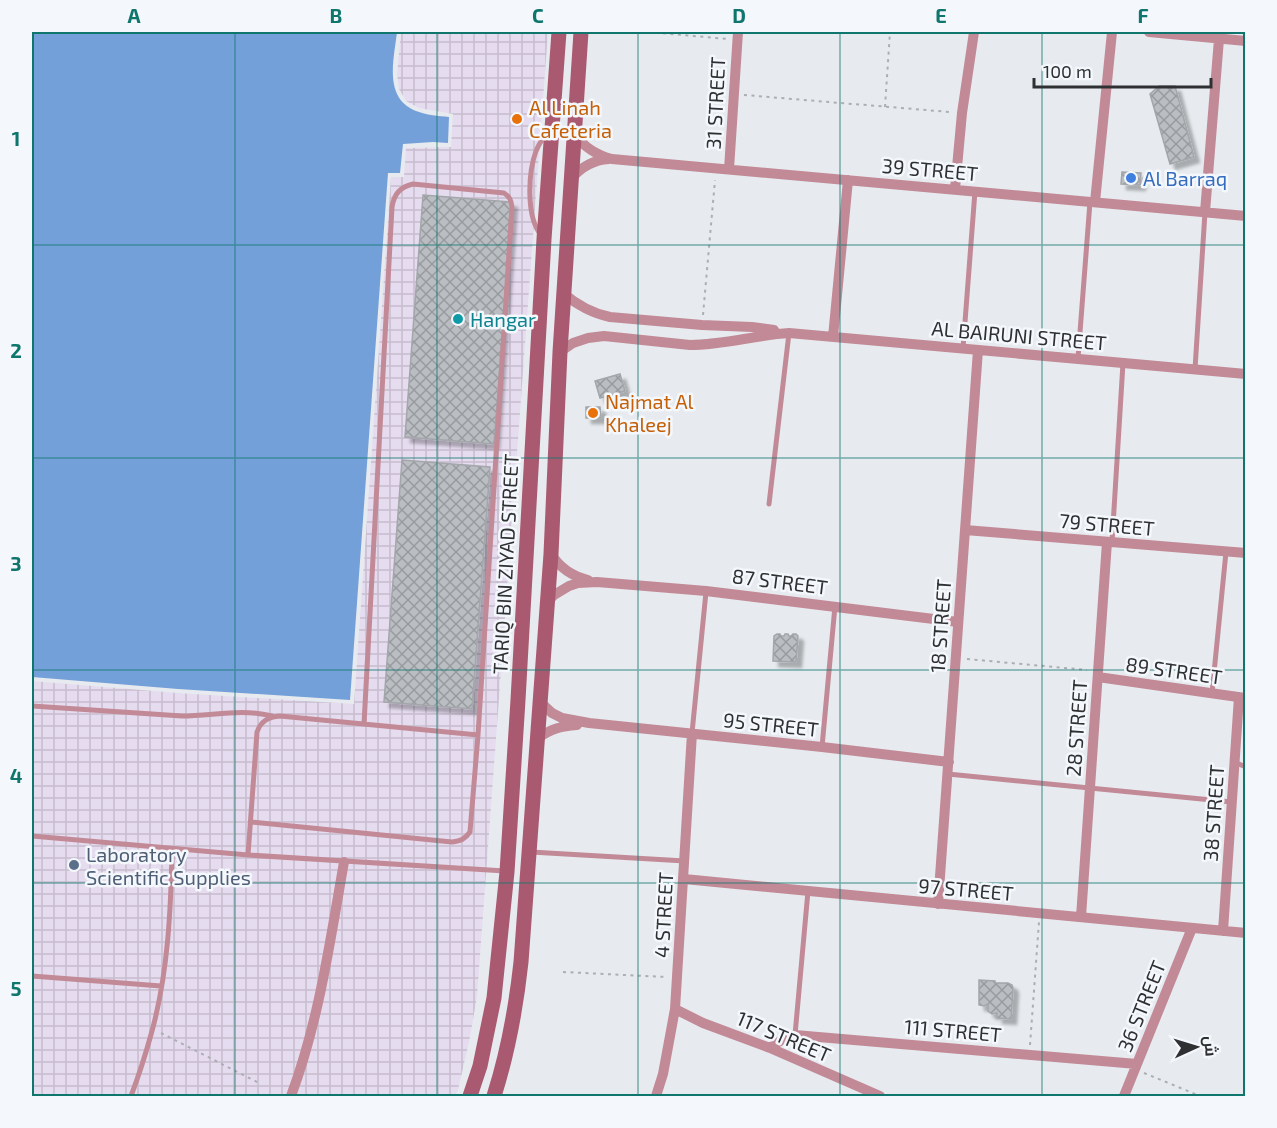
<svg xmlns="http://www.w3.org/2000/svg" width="1277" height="1128" viewBox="0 0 1277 1128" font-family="'Exo 2',Cairo,sans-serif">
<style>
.industrial{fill:url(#industrial-grid)}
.water{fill:#74a0d9}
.building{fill:url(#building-cross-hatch);stroke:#a3a7ab;stroke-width:1.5;filter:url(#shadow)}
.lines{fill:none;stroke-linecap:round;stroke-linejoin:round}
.path{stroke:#abaeb2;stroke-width:2;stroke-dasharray:3 4.5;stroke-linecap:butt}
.lane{stroke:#c28a97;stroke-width:5}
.street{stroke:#c28a97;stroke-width:10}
.secondary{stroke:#a95a70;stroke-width:15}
.grid{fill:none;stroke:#0f766e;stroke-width:1.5;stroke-opacity:0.55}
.food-dot{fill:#e8710a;stroke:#f4f8fc;stroke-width:2}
.shop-dot{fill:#3f7fe0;stroke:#f4f8fc;stroke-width:2}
.culture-dot{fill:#0f9aa8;stroke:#f4f8fc;stroke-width:2}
.service-dot{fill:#5c6f8a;stroke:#f4f8fc;stroke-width:2}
.labels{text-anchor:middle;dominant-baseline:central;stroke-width:5;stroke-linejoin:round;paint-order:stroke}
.street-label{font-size:20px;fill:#2f3032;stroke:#f4f8fc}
.food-label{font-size:20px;fill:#c56008;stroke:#f4f8fc;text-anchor:start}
.shop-label{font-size:20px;fill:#366cbe;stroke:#f4f8fc;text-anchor:start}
.culture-label{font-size:20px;fill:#0d838f;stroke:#f4f8fc;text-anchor:start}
.service-label{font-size:20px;fill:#4e5e75;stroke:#f4f8fc;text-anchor:start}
.neatline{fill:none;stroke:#0f766e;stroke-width:2}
.grid-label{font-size:20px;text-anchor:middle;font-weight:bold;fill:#0f766e}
</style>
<defs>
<pattern id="industrial-grid" width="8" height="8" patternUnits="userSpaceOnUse" patternTransform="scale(1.5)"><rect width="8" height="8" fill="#e6dcf0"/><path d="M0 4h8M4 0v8" fill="none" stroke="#c6bdce"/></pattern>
<pattern id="building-cross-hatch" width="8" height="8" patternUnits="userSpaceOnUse" patternTransform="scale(1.5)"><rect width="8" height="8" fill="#babec2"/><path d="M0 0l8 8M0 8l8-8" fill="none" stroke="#989b9e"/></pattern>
<filter id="shadow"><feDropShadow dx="5.5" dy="5.5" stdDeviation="1.5" flood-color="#0004"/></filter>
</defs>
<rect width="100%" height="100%" fill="#e7ebef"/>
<path class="industrial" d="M401,32H548L477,997L469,1042L458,1090L455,1096H32V681L178,693L354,704L391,177H404L406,148L451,147L453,114L419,108L406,101L399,89L397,74Z"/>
<path class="water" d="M32,32H397C394,59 383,98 416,111C426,115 439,116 449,117L448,143L433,142L403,144L400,173H388L350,700L178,689L32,677Z"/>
<path class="building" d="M1159,86H1175L1194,157L1170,164L1150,94Z
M1122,172L1141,173L1140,185L1121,184Z
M423,195L512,202L494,444L405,437Z
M620,374L625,391L600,398L595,381Z
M586,407H600L601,418H586Z
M402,460L490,467L472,709L384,702Z
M777,634H780L781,636H784L785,634H788L789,636H791L793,634H796L798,636L796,662L773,661L774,636Z
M979,980L995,981V983H1008L1012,985L1013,988L1011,1019L997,1018V1013L992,1014L988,1011V1004L984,1006L979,1005Z"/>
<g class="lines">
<path class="path" d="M648,32L728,39
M744,95L950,112
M885,107L890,32
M703,315L715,180
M967,659L1087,670
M563,972L666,977
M161,1033L261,1084
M1030,1045L1039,922
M1144,1073L1200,1096"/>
<path class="lane" d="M541,235C526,217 528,173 536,151C539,144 543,137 549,131
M963,348L975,191
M1078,358L1090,202
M1195,369L1205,212
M769,504L789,333
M1112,542L1123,363
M1212,693L1226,552
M32,706L182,716C213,716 241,708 272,716
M692,733L706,592
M822,747L835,606
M1234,762L1246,767
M948,774L1232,802
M251,822L452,842C461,841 465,839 470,832L478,735L512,207C511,200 510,197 504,193L413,184C400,187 394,194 392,207L364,724
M32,836L248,855L505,871
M531,852L685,861
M248,855L257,732C261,721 268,717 280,716L478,735
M32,976L161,986
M795,1035L808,891
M131,1096C139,1075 146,1053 152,1031C168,973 171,908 172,849"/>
<path class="street" d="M1149,32L1246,41
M574,134C584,147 596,155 612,159L1246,216
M729,169L738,32
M571,179C581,167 593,160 609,159
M955,189L962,113L974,32
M1095,202L1112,32
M1205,212L1219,39
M563,293C577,305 591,313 610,317L702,325L752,327L774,330
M833,337L848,180
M560,352L573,343L588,338L604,336L690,345C724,345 756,335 789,333L1246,374
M965,530L1246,553
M551,554C560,568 571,576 588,580
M547,602L554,595L569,586L578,583L597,582L706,591L958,622
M1098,677L1245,698
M540,702L552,713L562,718L589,723L822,747L949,762
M538,738C551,729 561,726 577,725
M684,879L1246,933
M938,904L978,350
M1081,917L1107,542
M1223,931L1239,697
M675,1009L703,1023L770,1048L880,1096
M770,1048C778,1041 785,1038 795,1035L1137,1064
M291,1096C319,1021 330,941 344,862
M656,1096L663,1074L675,1009L692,733
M1124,1096L1192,928"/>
<path class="secondary" d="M470,1096L480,1066L494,998L507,872L518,700L544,239L559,32
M494,1096C508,1052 516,1008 521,962L551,554L560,352L581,32"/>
</g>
<path class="grid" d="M235,32V1096M437,32V1096M638,32V1096M840,32V1096M1042,32V1096M32,245H1246M32,458H1246M32,670H1246M32,883H1246"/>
<g class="food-dot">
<circle cx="517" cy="119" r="6"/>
<circle cx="593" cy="413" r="6"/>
</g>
<circle class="shop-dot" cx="1131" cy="178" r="6"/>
<circle class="culture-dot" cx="458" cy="319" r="6"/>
<circle class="service-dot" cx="74" cy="865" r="6"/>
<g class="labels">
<g class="street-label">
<text transform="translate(715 103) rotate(-87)">31 STREET</text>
<text transform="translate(930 169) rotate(5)">39 STREET</text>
<text transform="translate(1019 335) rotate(5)">AL BAIRUNI STREET</text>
<text transform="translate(1107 524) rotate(5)">79 STREET</text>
<text transform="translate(505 564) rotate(-87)">TARIQ BIN ZIYAD STREET</text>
<text transform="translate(780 581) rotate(7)">87 STREET</text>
<text transform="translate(940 626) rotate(-86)">18 STREET</text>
<text transform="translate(1174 670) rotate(8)">89 STREET</text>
<text transform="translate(771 724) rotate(6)">95 STREET</text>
<text transform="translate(1076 728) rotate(-86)">28 STREET</text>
<text transform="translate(1213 813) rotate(-86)">38 STREET</text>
<text transform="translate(966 889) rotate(5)">97 STREET</text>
<text transform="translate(663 915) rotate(-87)">4 STREET</text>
<text transform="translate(1141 1006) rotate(-68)">36 STREET</text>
<text transform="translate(953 1030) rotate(5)">111 STREET</text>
<text transform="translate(784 1036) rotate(23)">117 STREET</text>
</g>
<g class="food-label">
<text x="529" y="107">Al Linah<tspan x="529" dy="23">Cafeteria</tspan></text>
<text x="605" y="401">Najmat Al<tspan x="605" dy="23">Khaleej</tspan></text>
</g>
<g class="shop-label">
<text x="1143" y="178">Al Barraq</text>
</g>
<g class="culture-label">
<text x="470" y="319">Hangar</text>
</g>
<g class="service-label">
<text x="86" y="854">Laboratory<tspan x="86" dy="23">Scientific Supplies</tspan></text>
</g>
</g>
<rect width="1277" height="1128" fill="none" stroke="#f4f8fc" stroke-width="66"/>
<g transform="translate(1196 1047) rotate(86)" stroke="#f4f8fc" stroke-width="4.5" paint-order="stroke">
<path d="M0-4.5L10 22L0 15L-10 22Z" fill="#2f3032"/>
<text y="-9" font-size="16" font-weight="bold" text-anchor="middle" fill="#2f3032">ش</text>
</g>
<path d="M1034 78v9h177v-9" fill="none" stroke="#2f3032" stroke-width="3"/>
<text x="1043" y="78" font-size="18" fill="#2f3032" stroke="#f4f8fc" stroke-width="4.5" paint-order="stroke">100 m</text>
<rect x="33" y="33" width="1211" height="1062" class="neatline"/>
<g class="grid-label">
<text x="134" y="23">A</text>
<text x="336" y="23">B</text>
<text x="538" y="23">C</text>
<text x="739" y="23">D</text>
<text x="941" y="23">E</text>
<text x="1143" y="23">F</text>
<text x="16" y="146">1</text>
<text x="16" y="358">2</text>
<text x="16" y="571">3</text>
<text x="16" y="783">4</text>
<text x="16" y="996">5</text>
</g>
</svg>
